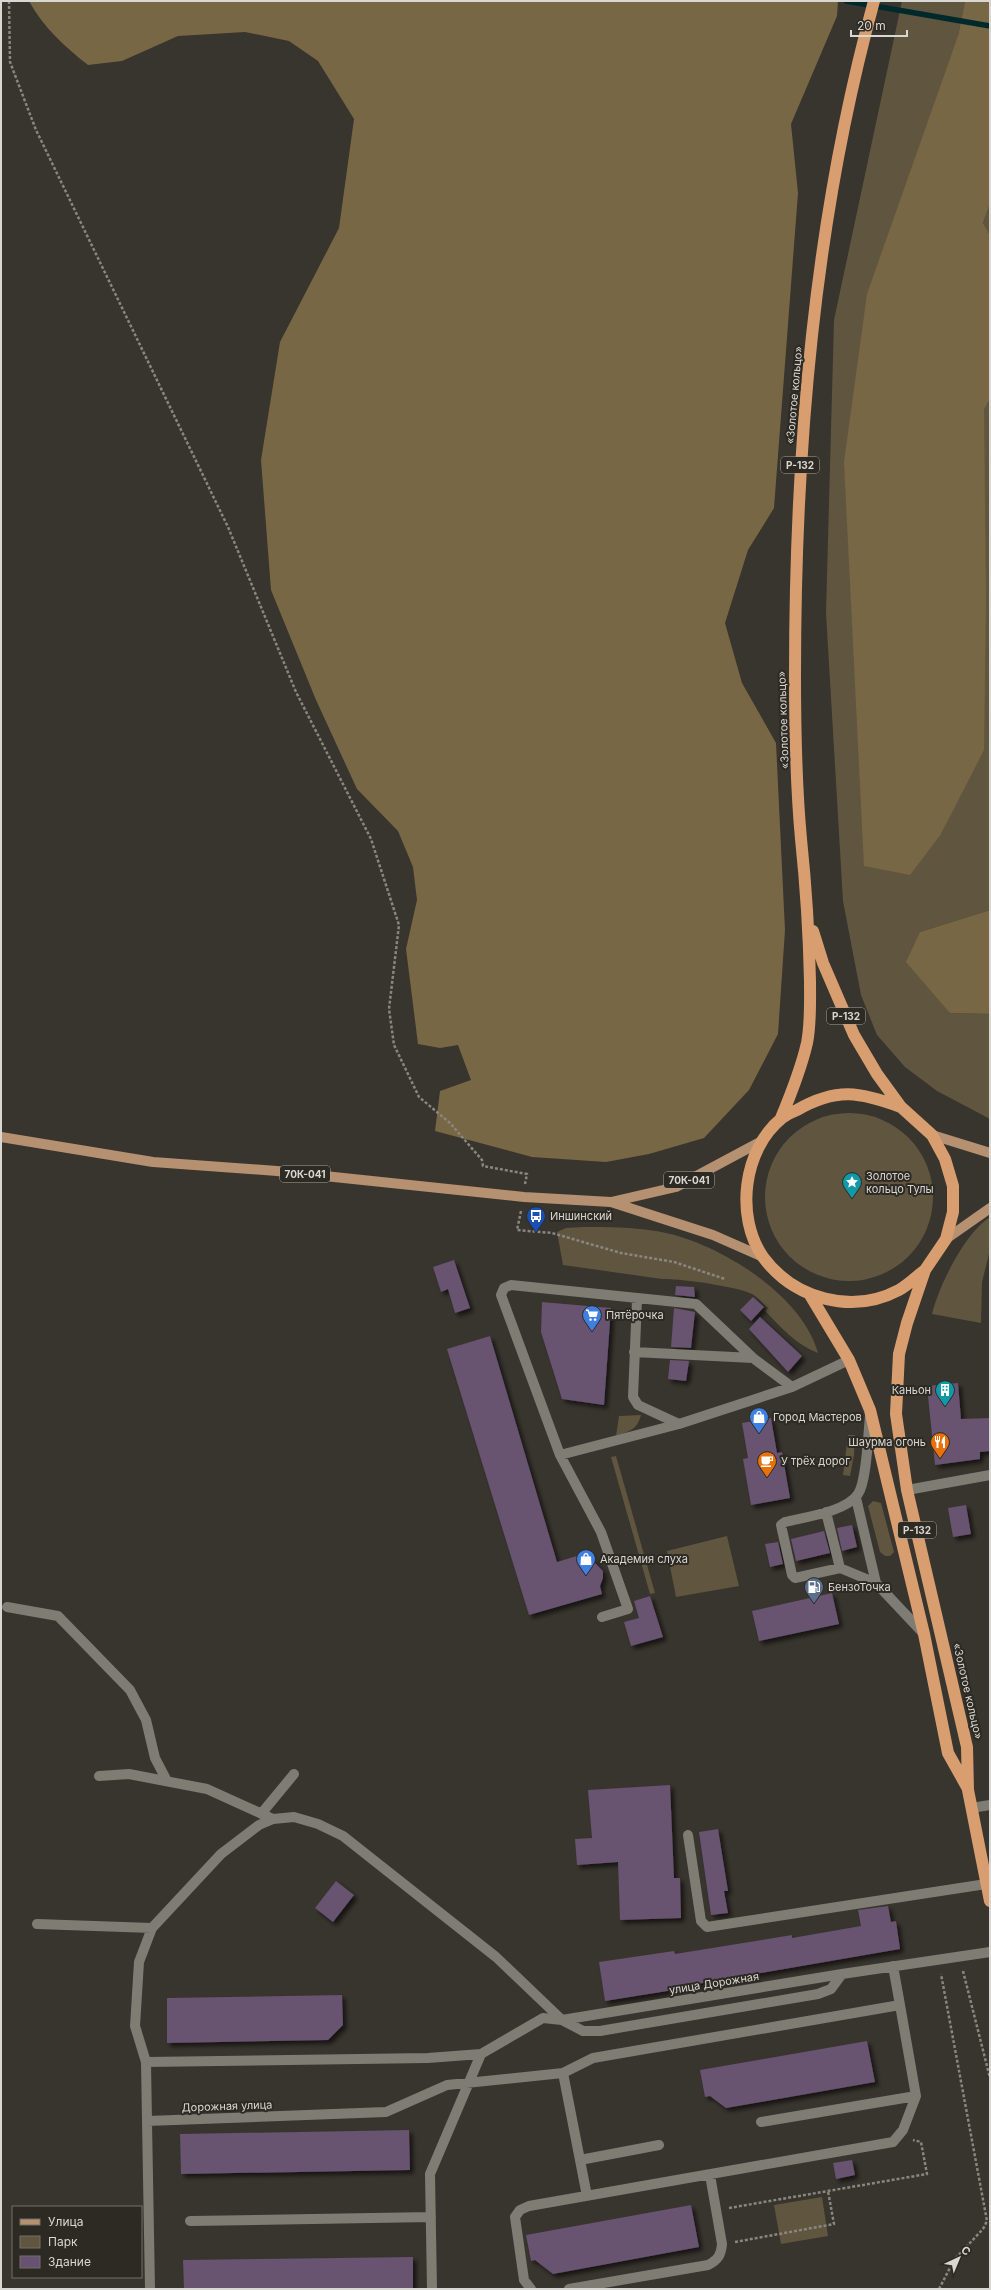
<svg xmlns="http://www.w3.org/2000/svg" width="991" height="2290" viewBox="0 0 991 2290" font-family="Inter,sans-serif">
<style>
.green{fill:#60553f}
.forest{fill:#786744}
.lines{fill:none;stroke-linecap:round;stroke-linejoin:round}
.stream{stroke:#00292b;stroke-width:5.5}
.building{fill:#675271;filter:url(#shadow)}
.path{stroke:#898681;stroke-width:2.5;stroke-dasharray:3 2;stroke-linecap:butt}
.minor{stroke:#7f7c74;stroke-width:10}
.major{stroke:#b59071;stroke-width:10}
.highway{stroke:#d99e6f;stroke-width:12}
.labels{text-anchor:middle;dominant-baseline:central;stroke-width:4;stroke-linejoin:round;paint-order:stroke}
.shield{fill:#2d2a24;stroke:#a5a39e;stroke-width:1}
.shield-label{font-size:10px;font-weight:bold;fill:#d9d7d3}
.street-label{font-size:11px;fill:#d9d7d3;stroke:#2d2a24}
.poi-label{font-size:11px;fill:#d9d7d3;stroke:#2d2a24;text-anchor:start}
</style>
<defs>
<filter id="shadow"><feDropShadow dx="3.5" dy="3.5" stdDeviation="2" flood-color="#0009"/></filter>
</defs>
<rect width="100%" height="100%" fill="#38342e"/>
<path class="green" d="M902,1H965L958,36L941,834L961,793L984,410L990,399V910L920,932L950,1013L990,1014V1119L937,1091L905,1067L877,1035L861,995L843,901L826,613L834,320Z
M990,204V235L983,223Z
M765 1197a84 84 0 1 1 168 0a84 84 0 1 1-168 0Z
M990,1217V1250L982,1282L981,1323L932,1314C939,1285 965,1233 990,1217Z
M583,1227C607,1227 632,1227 656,1231C714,1240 802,1293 818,1353C796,1345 781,1327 765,1311L768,1308C763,1304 759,1299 754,1295C742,1287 678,1278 662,1279L563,1265L557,1232L566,1228Z
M641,1415C637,1430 630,1431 616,1436L619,1416Z
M848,1435H855L854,1455L850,1476L843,1475Z
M616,1456L655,1593L650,1594L611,1457Z
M873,1501L881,1503L894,1552L890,1556H885L880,1552L868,1506Z
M727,1536L739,1586L676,1597L667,1551Z
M822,2197L828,2236L781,2244L774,2205Z"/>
<path class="forest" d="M29,1H838L837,16L791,124L798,193L774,508L748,550L725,623L742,683L776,743L785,930L778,1034L749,1090L704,1138L649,1154L606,1162L532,1157L435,1131L440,1091L471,1080L458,1045L440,1048L418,1044L406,949L417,900L413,867L398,831L357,789L316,700L271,590L261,460L280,342L339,228L354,119L318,61L289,41L245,32L178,36L122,61L88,65C65,47 43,27 29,1Z
M965,1H990V204L983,223L990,235V399L984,410L986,600L984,750L941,834L910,875L864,866L844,462L867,294L958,36Z
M990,910V1014L950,1013L906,962L920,932Z"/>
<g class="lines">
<path class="stream" d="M846,1L990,26"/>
</g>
<path class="building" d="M454,1260L470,1308L455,1313L448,1289L441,1292L433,1267Z
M676,1286L694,1287L695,1297L675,1295Z
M753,1297L764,1307L751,1321L740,1310Z
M542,1302L611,1308L604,1405L562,1399L541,1332Z
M674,1308L695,1312L691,1348L671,1347Z
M760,1317L802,1356L788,1372L749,1329Z
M490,1336L557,1562L590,1552L592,1560L603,1571V1578L600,1586L602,1594L529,1615L447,1349Z
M670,1360L689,1361L686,1381L668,1379Z
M958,1383L961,1419L990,1418V1451L980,1452V1459L935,1465L927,1386Z
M771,1418L777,1453L782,1452L790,1498L751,1505L743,1459L748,1458L742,1423Z
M966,1505L971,1534L953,1537L948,1508Z
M852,1525L857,1547L842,1551L837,1528Z
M824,1531L830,1553L796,1561L791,1539Z
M778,1542L783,1564L770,1567L765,1544Z
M832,1593L839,1624L759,1641L752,1611Z
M650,1596L663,1637L631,1646L624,1622L639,1618L634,1601Z
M670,1785L674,1878H680L681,1918L620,1920L618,1862L577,1865L575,1839L592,1838L588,1790Z
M718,1829L728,1891H724L728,1913L711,1915L699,1832Z
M336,1881L354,1895L333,1922L315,1908Z
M888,1906L891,1922L896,1921L900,1949L680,1987V1989L605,2001L599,1962L674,1951L675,1954L792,1935V1938L861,1926L858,1910Z
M342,1995L343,2025L328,2040L167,2043V1998Z
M867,2041L875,2082L726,2108L710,2096L705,2097L700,2070Z
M409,2130L410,2170L181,2174L180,2134Z
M852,2160L855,2175L836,2179L833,2163Z
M691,2205L699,2247L553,2274L535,2260L531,2261L526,2235Z
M413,2257V2289H184L183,2260Z"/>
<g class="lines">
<path class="path" d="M9,1L10,62L36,130L228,527L296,692L371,839L399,925L389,1009L394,1045L419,1097L450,1123L482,1160L483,1166L527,1174L525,1184
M521,1211L517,1230L552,1233L621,1253L674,1262L725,1279
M963,1971L990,2078
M729,2208L927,2174L921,2142L913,2140
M735,2242L834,2224L828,2191
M939,2289L954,2260L983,2229L987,2221L941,1974"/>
<path class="minor" d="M637,1299L633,1397L638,1405L679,1424
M634,1352L753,1358
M870,1416C868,1433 867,1481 858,1494C846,1512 805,1517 785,1522L781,1525L792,1575L795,1578L840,1568L876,1583L924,1634
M560,1455L679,1424L792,1387L849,1360
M907,1490L990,1475
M856,1498L876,1583
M826,1512L840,1568
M7,1607L58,1616L130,1690L146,1720L155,1758L167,1781
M602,1617L628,1609L601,1532L560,1455L501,1295L504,1288L511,1285L696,1304L753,1358L792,1387
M99,1776L129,1774L207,1789L273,1819
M971,1808L990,1805
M261,1814L294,1774
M688,1835L701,1921L707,1927L986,1884
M37,1924L152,1928
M146,2062L428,2058L481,2054
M563,2073L587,2196
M147,2121L146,2062L135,2026L139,1962L152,1928L221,1854L259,1825L273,1819L294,1817L318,1824L343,1836L496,1957L562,2020L583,2031H600L818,1994L831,1989L842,1974
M761,2122L916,2096
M580,2160L659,2145
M190,2221L431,2217
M150,2289L147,2121L386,2112L447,2085L563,2073L593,2058L900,2005L893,1966
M432,2289L430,2174L481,2054L543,2018L562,2020L842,1974L990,1952
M531,2289L524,2280L515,2217L520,2210L529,2206L893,2142L903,2130L916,2096L900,2005
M569,2289L708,2265C718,2260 721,2255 722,2244L710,2175"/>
<path class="major" d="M932,1135L990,1153
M1,1137L153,1162L277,1171L524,1197L611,1202L713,1235L763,1257
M611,1202L676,1187L762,1141
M946,1239L990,1208"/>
<path class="highway" d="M813,931L823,963L854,1035L877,1074L901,1107L932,1135L945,1159L953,1186V1212L946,1239L925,1270L907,1323L899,1354L896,1414L907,1490L967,1747L968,1790L990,1901
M901,1107C860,1092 837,1087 797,1110C792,1112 786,1115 782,1118C743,1149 735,1217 763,1257C794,1299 852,1315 899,1290C908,1285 917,1276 925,1270
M781,1118C791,1094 801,1069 807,1043C811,1023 810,1001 810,981C809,933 806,887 801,839C796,785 795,730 795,675C795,449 814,220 874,1
M810,1295L849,1360L870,1410L924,1634L948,1753L967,1787"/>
</g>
<defs>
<symbol id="sight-pin" viewBox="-11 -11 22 30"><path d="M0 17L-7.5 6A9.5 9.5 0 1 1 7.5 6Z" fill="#0f9aa8" stroke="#2d2a24"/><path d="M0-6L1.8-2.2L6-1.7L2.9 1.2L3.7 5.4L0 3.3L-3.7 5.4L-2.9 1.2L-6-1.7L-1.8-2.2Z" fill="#fff"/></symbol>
<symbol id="bus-pin" viewBox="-11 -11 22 30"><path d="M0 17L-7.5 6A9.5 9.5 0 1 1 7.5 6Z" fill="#1a4fb4" stroke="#2d2a24"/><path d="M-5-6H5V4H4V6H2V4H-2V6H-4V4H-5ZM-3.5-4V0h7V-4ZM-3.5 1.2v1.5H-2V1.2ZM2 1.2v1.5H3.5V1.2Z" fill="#fff"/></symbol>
<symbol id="supermarket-pin" viewBox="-11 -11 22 30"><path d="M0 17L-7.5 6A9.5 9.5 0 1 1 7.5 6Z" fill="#3f7fe0" stroke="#2d2a24"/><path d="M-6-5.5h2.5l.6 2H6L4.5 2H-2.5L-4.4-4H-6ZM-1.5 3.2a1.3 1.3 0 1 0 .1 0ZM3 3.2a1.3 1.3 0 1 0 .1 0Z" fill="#fff"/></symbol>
<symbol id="building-pin" viewBox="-11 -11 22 30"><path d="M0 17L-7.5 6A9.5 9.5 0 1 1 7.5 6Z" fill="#0f9aa8" stroke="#2d2a24"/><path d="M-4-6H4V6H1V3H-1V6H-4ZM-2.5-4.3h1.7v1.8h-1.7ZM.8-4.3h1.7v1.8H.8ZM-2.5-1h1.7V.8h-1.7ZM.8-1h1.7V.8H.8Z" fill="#fff"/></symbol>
<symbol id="shop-pin" viewBox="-11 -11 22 30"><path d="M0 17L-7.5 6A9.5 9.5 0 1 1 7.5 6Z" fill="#3f7fe0" stroke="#2d2a24"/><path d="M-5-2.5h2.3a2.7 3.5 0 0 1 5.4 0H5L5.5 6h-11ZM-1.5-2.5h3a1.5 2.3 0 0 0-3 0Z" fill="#fff"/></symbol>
<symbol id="restaurant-pin" viewBox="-11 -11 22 30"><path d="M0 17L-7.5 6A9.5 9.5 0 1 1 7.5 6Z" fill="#e8710a" stroke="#2d2a24"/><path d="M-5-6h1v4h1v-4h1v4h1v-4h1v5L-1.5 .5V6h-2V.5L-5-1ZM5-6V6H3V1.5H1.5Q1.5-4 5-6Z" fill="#fff"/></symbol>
<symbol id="cafe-pin" viewBox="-11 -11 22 30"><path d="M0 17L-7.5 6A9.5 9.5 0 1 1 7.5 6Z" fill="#e8710a" stroke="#2d2a24"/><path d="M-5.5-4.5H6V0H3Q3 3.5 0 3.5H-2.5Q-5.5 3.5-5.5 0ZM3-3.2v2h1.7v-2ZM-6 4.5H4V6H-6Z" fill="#fff"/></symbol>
<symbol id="fuel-pin" viewBox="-11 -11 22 30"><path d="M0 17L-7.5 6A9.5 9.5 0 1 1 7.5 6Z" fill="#5c6f8a" stroke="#2d2a24"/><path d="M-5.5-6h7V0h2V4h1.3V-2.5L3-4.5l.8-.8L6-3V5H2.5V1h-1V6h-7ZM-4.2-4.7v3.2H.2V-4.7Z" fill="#fff"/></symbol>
</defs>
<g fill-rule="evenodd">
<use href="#sight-pin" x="841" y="1171" width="22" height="30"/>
<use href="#bus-pin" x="525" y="1205" width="22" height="30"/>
<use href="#supermarket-pin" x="581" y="1304" width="22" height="30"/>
<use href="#building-pin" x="934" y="1379" width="22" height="30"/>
<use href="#shop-pin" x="748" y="1406" width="22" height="30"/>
<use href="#restaurant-pin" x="929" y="1431" width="22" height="30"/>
<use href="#cafe-pin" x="756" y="1450" width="22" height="30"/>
<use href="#shop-pin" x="575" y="1548" width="22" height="30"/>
<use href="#fuel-pin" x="803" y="1576" width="22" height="30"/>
</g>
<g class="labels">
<g class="shield">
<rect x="781" y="457" width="38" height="16" rx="3"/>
<rect x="827" y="1008" width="38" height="16" rx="3"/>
<rect x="280" y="1166" width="50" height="16" rx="3"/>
<rect x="664" y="1172" width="50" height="16" rx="3"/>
<rect x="898" y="1522" width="38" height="16" rx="3"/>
</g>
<g class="shield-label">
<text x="800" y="465">Р-132</text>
<text x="846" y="1016">Р-132</text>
<text x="305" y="1174">70К-041</text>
<text x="689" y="1180">70К-041</text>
<text x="917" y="1530">Р-132</text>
</g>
<g class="street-label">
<text transform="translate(794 395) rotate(-85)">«Золотое кольцо»</text>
<text transform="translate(783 720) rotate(-92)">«Золотое кольцо»</text>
<text transform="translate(968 1691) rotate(77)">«Золотое кольцо»</text>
<text transform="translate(714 1983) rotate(-9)">улица Дорожная</text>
<text transform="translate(227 2106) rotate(-2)">Дорожная улица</text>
</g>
<g class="poi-label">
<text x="866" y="1176">Золотое<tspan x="866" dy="13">кольцо Тулы</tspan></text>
<text x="550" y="1216">Иншинский</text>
<text x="606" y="1315">Пятёрочка</text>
<text x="931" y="1390" text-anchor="end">Каньон</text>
<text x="773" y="1417">Город Мастеров</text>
<text x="926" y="1442" text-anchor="end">Шаурма огонь</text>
<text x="781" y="1461">У трёх дорог</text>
<text x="600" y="1559">Академия слуха</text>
<text x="828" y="1587">БензоТочка</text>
</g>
</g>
<rect width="991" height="2290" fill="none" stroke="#d9d7d3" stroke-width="4"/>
<rect x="12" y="2206" width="130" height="72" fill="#2d2a24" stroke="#726f6a"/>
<rect x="20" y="2219" width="20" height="6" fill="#b59071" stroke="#726f6a"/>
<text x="48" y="2226" font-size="12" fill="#d9d7d3">Улица</text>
<rect x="20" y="2236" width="20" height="12" fill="#60553f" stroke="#726f6a"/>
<text x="48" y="2246" font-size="12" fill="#d9d7d3">Парк</text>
<rect x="20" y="2256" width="20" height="12" fill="#675271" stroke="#726f6a"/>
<text x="48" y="2266" font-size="12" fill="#d9d7d3">Здание</text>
<g transform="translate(959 2258) rotate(44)" stroke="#2d2a24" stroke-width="3" paint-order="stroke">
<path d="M0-3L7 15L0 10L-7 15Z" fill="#d9d7d3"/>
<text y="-6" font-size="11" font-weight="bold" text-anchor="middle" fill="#d9d7d3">С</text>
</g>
<path d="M851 30v6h56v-6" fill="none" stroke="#d9d7d3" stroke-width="2"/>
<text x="857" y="30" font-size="12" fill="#d9d7d3" stroke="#2d2a24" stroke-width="3" paint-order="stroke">20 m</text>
</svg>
